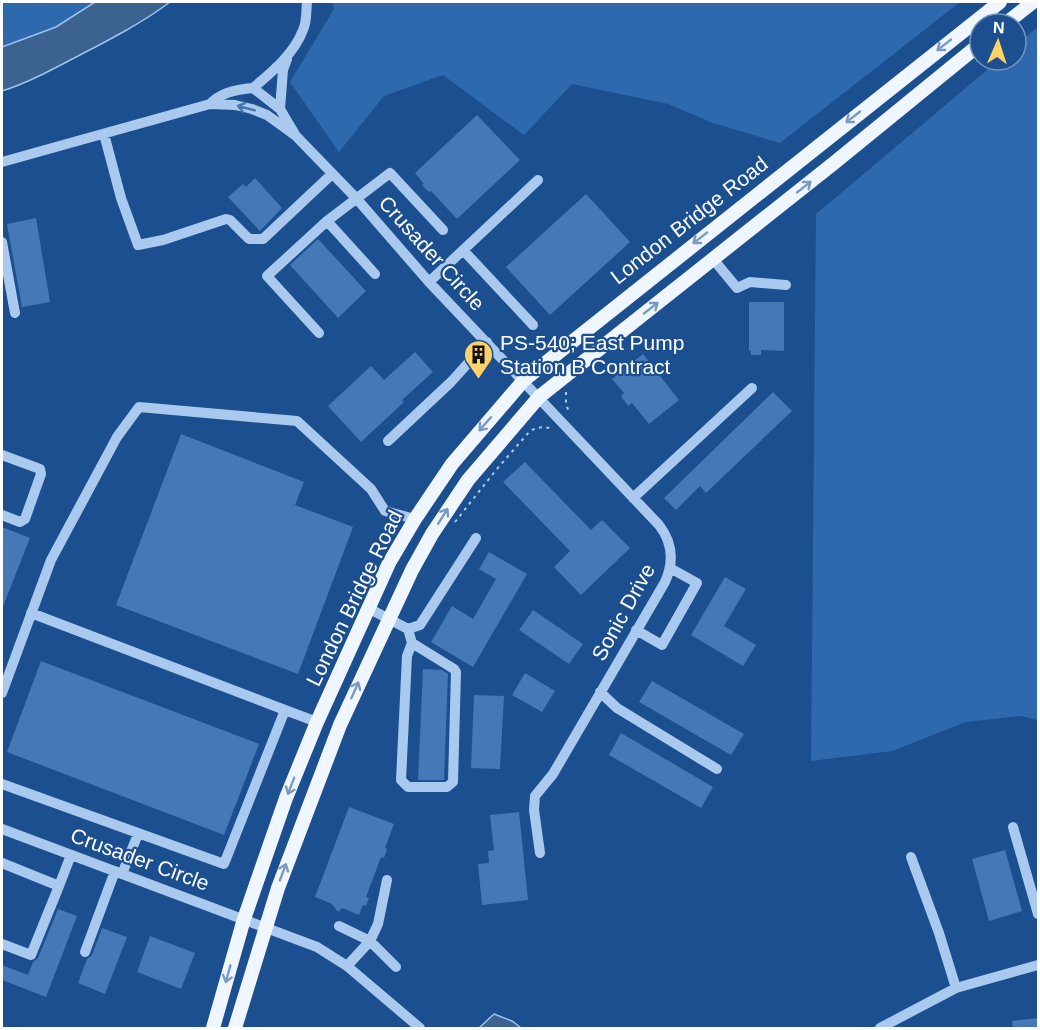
<svg xmlns="http://www.w3.org/2000/svg" width="1040" height="1030" viewBox="0 0 1040 1030" font-family="Helvetica,sans-serif">
<style>
.green{fill:#2e69ad}
.water{fill:#3c6290;stroke:#9cc4f0;stroke-width:1.5}
.building{fill:#4478b7}
.lines{fill:none;stroke-linecap:round;stroke-linejoin:round}
.path{stroke:#a9c9ee;stroke-width:2;stroke-dasharray:3 4.5;stroke-linecap:butt}
.minor{stroke:#a9c9ee;stroke-width:10}
.major{stroke:#f0f6ff;stroke-width:14}
.oneway{stroke:#7b9ac1}
.oneway2{stroke:#4674ac}
.labels{text-anchor:middle;dominant-baseline:central;stroke-width:4.5;stroke-linejoin:round;paint-order:stroke}
.street-label{font-size:21px;fill:#fff;stroke:#1b4f8f}
.poi-label{font-size:21px;fill:#fff;stroke:#1b4f8f;text-anchor:start}
</style>
<rect width="100%" height="100%" fill="#1b4f8f"/>
<path class="green" d="M2,2H95L62,28L2,47Z
M332,2H960L780,143L713,123L668,104L572,84L524,135L443,75L384,96L339,152L290,82L334,9Z
M1038,27V720L1021,716L966,722L892,751L811,761L816,214L999,60H1016V45Z"/>
<path class="water" d="M95,2H170C142,23 109,40 78,56C53,69 28,83 2,91V47L56,27Z
M494,1014L512,1021L521,1028H479Z"/>
<path class="building" d="M477,115L520,160L457,219L431,191L429,192L422,185L424,184L415,173Z
M255,178L282,208L260,231L228,197L243,184L246,187Z
M586,194L630,242L550,315L506,267Z
M36,218L50,302L22,307L7,224Z
M318,239L366,291L338,318L290,265Z
M749,302H784V351L761,350V355H751V350L749,351Z
M415,352L433,372L402,400L404,402L361,442L328,406L371,366L384,380Z
M643,354L679,400L649,424L632,403L628,406L621,396L624,393L612,379Z
M773,392L792,411L706,493L700,486L676,510L664,498Z
M181,434L304,482L295,505L353,527L298,674L116,605Z
M525,462L591,530L602,520L630,548L581,595L554,567L570,551L503,482Z
M2,527L30,538L2,609Z
M489,552L527,574L473,667L431,642L452,606L473,619L496,579L479,569Z
M725,577L746,589L724,626L756,645L743,666L691,635Z
M533,610L583,644L569,664L519,630Z
M41,661L259,744L224,835L7,752Z
M423,669L442,670L448,674L444,780H418Z
M525,673L555,691L542,712L512,695Z
M652,681L744,734L731,755L639,702Z
M474,695L504,696L500,769L471,768Z
M621,733L713,787L701,808L609,755Z
M349,807L394,824L385,848L387,849L384,858L381,857L366,897L369,898L366,906L363,905L359,915L342,908L338,912L332,904L315,897Z
M519,812L528,900L482,905L478,864L489,863L488,851L494,850L490,815Z
M1005,850L1022,911L989,921L972,859Z
M58,909L77,916L46,997L2,980V965L28,975L33,962L38,958Z
M102,928L127,937L105,994L78,983L87,959L92,955Z
M150,936L195,953L181,989L137,972Z
M1038,1018V1029H1013L1012,1021Z"/>
<g class="lines">
<path class="path" d="M566,392V404L569,412
M455,522L496,470L530,431C538,427 544,426 552,429"/>
<path class="minor" d="M253,88C272,72 294,54 303,30C307,22 306,11 307,2
M280,109L283,70L287,59
M104,134L121,198L138,245L163,240L226,219L230,220L249,239H263L332,174
M296,136L267,115L252,109L235,105L210,104C220,93 239,89 253,88L280,109L296,136L356,198L429,282L659,525C673,543 674,562 665,582L553,774L535,796L534,810L540,853
M2,162L210,104
M327,221L375,274
M2,242L15,313
M463,250L533,325
M713,259L737,288L750,282L786,285
M429,282L538,180
M319,333L267,276L327,221L390,173L443,230
M388,441L451,382L487,342
M2,455L40,469L41,474L25,519L20,522L2,515
M633,498L752,388
M368,608L408,629L412,643L454,669L456,672L453,782L447,787H408L401,780L407,656L412,643
M408,629L420,625L476,538
M636,630L662,645L697,583L670,568
M600,692L617,708L717,769
M2,693L51,560L117,437L139,407L297,421L371,489L385,511L415,519
M285,710L317,722
M2,784L224,864L285,710L31,613
M1013,827L1038,914
M2,829L317,947L347,966L420,1028
M911,857L939,933L956,988
M2,863L59,886L71,855
M122,874L138,834
M387,880L378,924L370,941L396,967
M339,926L370,941L347,966
M2,944L31,955L59,886
M85,952L115,871
M880,1028L956,988L1038,965"/>
<path class="major" d="M1005,24L1033,2
M213,1028L244,919L286,798L317,722L389,563L415,519L452,464L524,380L1000,2
M235,1028L278,888L340,725L412,570L432,534L468,480L539,397L834,163L980,44"/>
</g>
<defs><path id="oneway-shaft" d="M-6 0H5M1.5-3L5.5 0L1.5 3" fill="none" stroke-width="1.6" stroke-linecap="round" stroke-linejoin="round" transform="scale(1.5)"/></defs>
<g class="oneway">
<use href="#oneway-shaft" transform="translate(944 45) rotate(142)"/>
<use href="#oneway-shaft" transform="translate(853 117) rotate(142)"/>
<use href="#oneway-shaft" transform="translate(804 187) rotate(-38)"/>
<use href="#oneway-shaft" transform="translate(700 238) rotate(142)"/>
<use href="#oneway-shaft" transform="translate(651 308) rotate(-38)"/>
<use href="#oneway-shaft" transform="translate(485 424) rotate(131)"/>
<use href="#oneway-shaft" transform="translate(443 516) rotate(-58)"/>
<use href="#oneway-shaft" transform="translate(355 690) rotate(-66)"/>
<use href="#oneway-shaft" transform="translate(291 786) rotate(111)"/>
<use href="#oneway-shaft" transform="translate(283 872) rotate(-70)"/>
<use href="#oneway-shaft" transform="translate(228 974) rotate(106)"/>
</g>
<use class="oneway2" href="#oneway-shaft" transform="translate(246 108) rotate(-165)"/>
<defs>
<symbol id="building-pin" viewBox="-11 -11 22 30"><path d="M0 17L-7.5 6A9.5 9.5 0 1 1 7.5 6Z" fill="#ffd166" stroke="#1b4f8f"/><path d="M-4-6H4V6H1V3H-1V6H-4ZM-2.5-4.3h1.7v1.8h-1.7ZM.8-4.3h1.7v1.8H.8ZM-2.5-1h1.7V.8h-1.7ZM.8-1h1.7V.8H.8Z" fill="#111"/></symbol>
</defs>
<g fill-rule="evenodd">
<use href="#building-pin" x="462" y="338" width="33" height="45"/>
</g>
<g class="labels">
<g class="street-label">
<text transform="translate(689 220) rotate(-38)">London Bridge Road</text>
<text transform="translate(432 253) rotate(48)">Crusader Circle</text>
<text transform="translate(354 598) rotate(-64)">London Bridge Road</text>
<text transform="translate(623 612) rotate(-61)">Sonic Drive</text>
<text transform="translate(140 859) rotate(20)">Crusader Circle</text>
</g>
<g class="poi-label">
<text x="500" y="342">PS-540; East Pump<tspan x="500" dy="24">Station B Contract</tspan></text>
</g>
</g>
<rect width="1040" height="1030" fill="none" stroke="#ffffff" stroke-width="6"/>
<g transform="translate(998 42) rotate(3)"><circle r="28" fill="#1b4f8f" stroke="#7695bc" stroke-width="1.5"/>
<path d="M0-4.5L10 22L0 15L-10 22Z" fill="#ffd166"/>
<text y="-9" font-size="16" font-weight="bold" text-anchor="middle" fill="#ffffff">N</text>
</g>
</svg>
